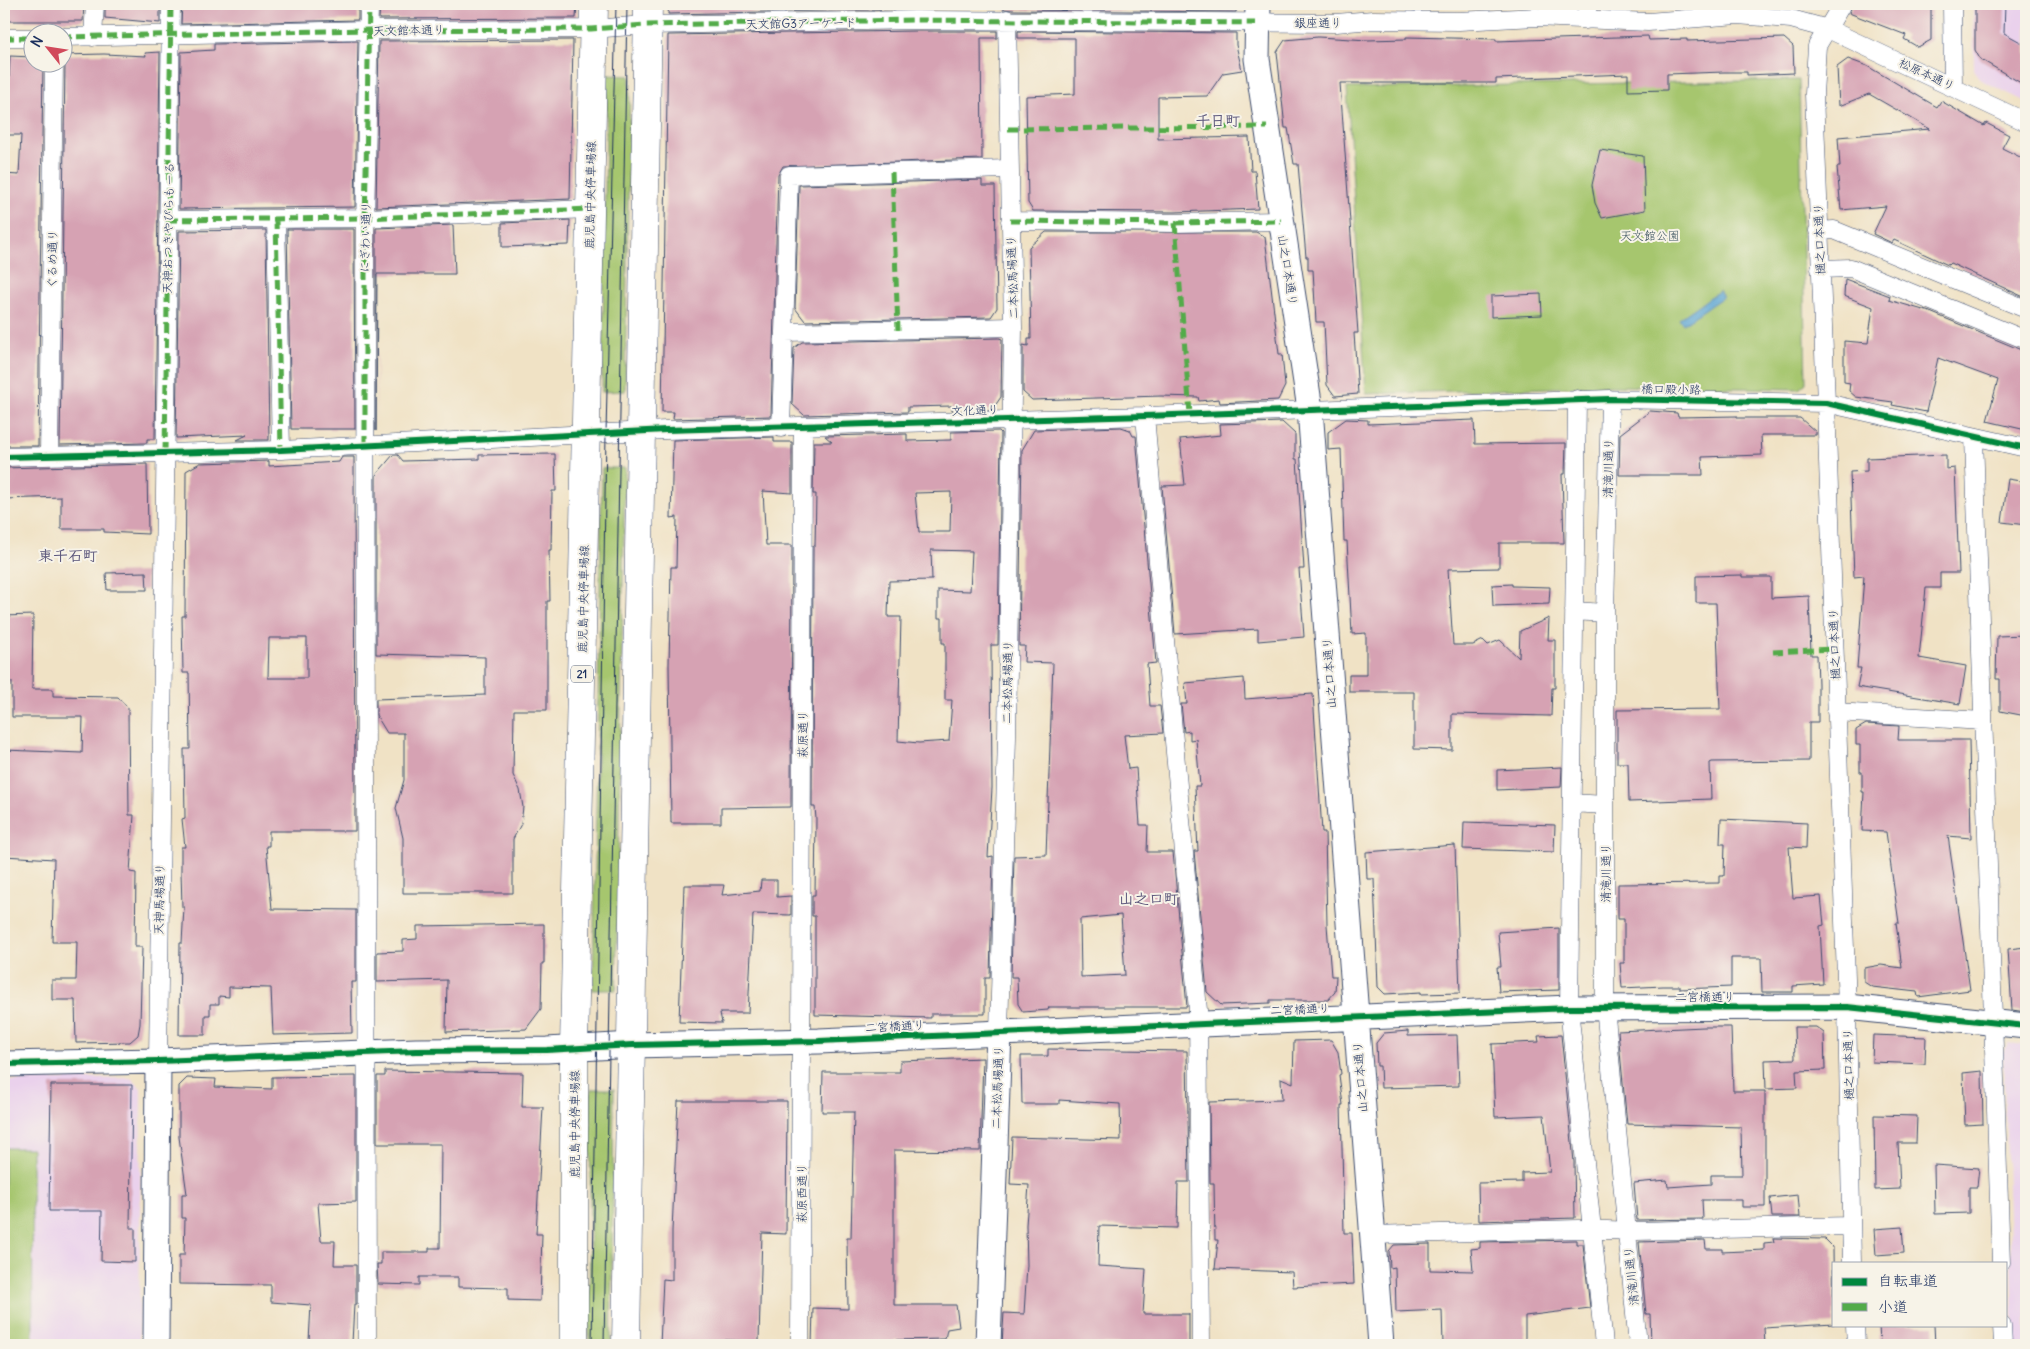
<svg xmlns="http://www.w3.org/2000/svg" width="2030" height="1349" viewBox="0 0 2030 1349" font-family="Delius,'Klee One',sans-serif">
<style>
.built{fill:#ead1ec}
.green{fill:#a6c66e;stroke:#607a66}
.water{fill:#5aa4d2;stroke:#3a6a98}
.building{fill:#d6a2b3;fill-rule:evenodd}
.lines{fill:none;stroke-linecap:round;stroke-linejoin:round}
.street-casing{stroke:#3b4a6d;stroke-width:19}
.secondary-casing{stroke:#3b4a6d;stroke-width:27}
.primary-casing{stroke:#3b4a6d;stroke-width:29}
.street{stroke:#fff;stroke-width:18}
.secondary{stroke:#fff;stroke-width:25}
.primary{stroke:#fff;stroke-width:28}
.tram{stroke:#1b2f5e;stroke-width:1}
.quiet{stroke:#52ab49;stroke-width:5;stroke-dasharray:10 5;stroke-linecap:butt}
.cycleway-casing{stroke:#f7f3e8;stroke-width:9}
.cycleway{stroke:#00873e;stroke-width:6}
.labels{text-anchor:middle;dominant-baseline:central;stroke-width:4;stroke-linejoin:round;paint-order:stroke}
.shield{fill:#f7f3e8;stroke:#5d6a87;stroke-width:1}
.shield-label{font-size:11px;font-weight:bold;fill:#1b2f5e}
.street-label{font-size:12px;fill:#1b2f5e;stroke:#f7f3e8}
.park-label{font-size:12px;fill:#3e5562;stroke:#f7f3e8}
.quarter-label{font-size:15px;font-weight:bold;fill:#5c577c;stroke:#f7f3e8}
</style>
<rect width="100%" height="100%" fill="#f7f3e8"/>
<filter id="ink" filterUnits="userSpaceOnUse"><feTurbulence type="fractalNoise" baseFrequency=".02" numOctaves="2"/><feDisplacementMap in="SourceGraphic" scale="10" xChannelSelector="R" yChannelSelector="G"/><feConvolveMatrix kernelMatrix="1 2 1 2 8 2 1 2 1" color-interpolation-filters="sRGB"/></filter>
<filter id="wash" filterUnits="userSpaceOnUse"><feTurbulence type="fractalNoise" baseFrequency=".0096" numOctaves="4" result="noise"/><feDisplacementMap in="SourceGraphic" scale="20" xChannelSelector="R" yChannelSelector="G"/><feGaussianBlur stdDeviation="1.12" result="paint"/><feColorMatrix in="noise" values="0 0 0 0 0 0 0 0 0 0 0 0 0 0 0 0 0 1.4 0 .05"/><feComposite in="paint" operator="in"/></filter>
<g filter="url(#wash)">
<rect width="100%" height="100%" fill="#f0e2c5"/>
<path class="built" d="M1973,4H2026V102L1979,79L1974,69Z
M2008,1043L2026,1045V1345H2014L2003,1052Z
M131,1078L141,1088L139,1345H4V1081Z"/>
<path class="green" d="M607,75L630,76L625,391L602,392Z
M1799,80L1806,383L1799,389L1609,386L1366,394L1347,88Z
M602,468H625L616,990H593Z
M591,1089H614L611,1345H589Z
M4,1148H32L33,1345H4Z"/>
<path class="water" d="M1719,291L1723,297L1683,324L1679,319Z"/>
<g id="blocks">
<path class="building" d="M4,4H84L83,21H4Z
M105,4H160V23L105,18Z
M182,4H358V20L181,24Z
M380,4H577L576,18L379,19Z
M669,4H910V9L668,14Z
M1004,4H1237L1236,12L1013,10L1003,9Z
M1853,4H1931V40L1918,47L1904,39L1906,35L1849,13Z
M1975,4H2005L2004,33L2026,45V86L1980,59L1975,50Z
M915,31H997V38H981L982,159L783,166L778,175L771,416L673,419L674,412H662L668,35Z
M1018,31L1236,33V45L1242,70L1223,73L1207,96L1158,97V139L1249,137L1251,171H1255L1258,209L1175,212L1033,211L1028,203L1026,96L1075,94V38H1018Z
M1648,36L1649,40L1687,39V41L1784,38L1793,46L1794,73L1747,75V72H1724L1667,74V90L1628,91V74L1496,79V83H1340L1358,333H1354L1358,394L1335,396L1327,385L1324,322H1316L1313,270H1308V257H1306L1298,164H1294L1288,128H1285L1277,52L1285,40L1318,37L1368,40L1406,39V37L1496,39V41Z
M573,40L570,199L376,207L379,41Z
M358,41L355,207L179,209L181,52L214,50V44Z
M160,52L155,439H147V443L60,445L65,62L62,55L104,54L146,56L145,53Z
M10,56L32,57V62H43L38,446H4V174L19,175L21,135H4V106H8Z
M1848,59L1867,66L1937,107L1941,101L1984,126L1986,123L2009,135L2002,148L2026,160V298L1950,263L1948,265L1894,240L1892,243L1873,234L1886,206L1841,210L1837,167H1840L1838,137L1930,129L1869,94L1839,106L1837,67Z
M1600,150L1643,156L1645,210L1602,218L1595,203L1592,185Z
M982,180V186H995L997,308L991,317L805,321L795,308L799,185Z
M570,220L569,245L502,247V223Z
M453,225L455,274H377L376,431V228Z
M287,229H354L355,429H291Z
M266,230L269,440H237L247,435L176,438L179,231Z
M1046,232H1256L1265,237L1279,354H1282L1285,386L1278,400L1220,403L1219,399L1199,401L1198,397L1161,396L1032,400L1023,392V345L1028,346V339H1031L1029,247Z
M1845,279L1890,296L1889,300L1930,312L2026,352V430L1987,421L1998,380L1938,358L1926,412L1892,405L1893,402L1856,397L1849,391L1850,383L1844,382V341L1868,343L1873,307L1844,296Z
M1541,294L1542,315L1491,317V296Z
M999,338L1002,339L1001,397L992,410L952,411V406L908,407V412L804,415L792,404L794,348L802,342Z
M1650,411L1677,413L1678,417L1737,416V418H1800L1816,432V435H1761L1762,455L1702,457L1703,475H1619L1620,434Z
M1346,419L1368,420V424L1474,420L1475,444L1566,443L1565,474H1562L1564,543H1499V568L1448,569L1453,645H1473L1483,640L1488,645L1500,640L1519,658L1520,631L1549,618L1548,640H1555V688H1552L1551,716L1452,714V750L1414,749V692H1349V675H1366V633L1352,634L1347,541H1344L1341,449L1328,450V432Z
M1282,422L1295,434V459H1297L1304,569H1299L1304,637L1258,641V629L1175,634L1162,486L1185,485L1180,439L1221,435L1220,424Z
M1121,427L1130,430L1133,436H1136L1156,663L1147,664L1150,706H1160L1163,733L1124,735L1128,769L1136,768L1140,825H1148L1147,852H1173L1187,1007H1049L1048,1010L1023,1012L1018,1004L1017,977H1011L1014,856L1046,855L1053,663L1024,662L1025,646H1019L1022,450L1034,430ZM1121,915L1125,975L1081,977L1080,919Z
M999,431L1001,433L998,645H991L992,788L988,857L993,856L990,978H985V1014H931V1018L815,1015V916H812V895H815L816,819L815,807H812L813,546H815L816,494H813L814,442H832L825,436L907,434V441L951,440V432ZM951,492L950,532H919L915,493ZM931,550L972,551L970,591L938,590V618H942V643H945V700H952L949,741L919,743L898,741L901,617H888L889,581L932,580Z
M774,437V442H792V493L763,491L766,545H792L791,807L721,808V823H671L669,665L671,567H676L677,517L671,518L673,440Z
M555,454L556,491H552L551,550H549L550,601H547V710H514L513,775L520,790L523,807L521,824L513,839V893H403V838L396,808L404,780V733H387L376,715V699L485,695V657L376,654V475L393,455H398L403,461L479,459V455Z
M1946,455V469L1955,468L1959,573H1940V588H1926L1919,658L1966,666L1960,704L1857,687L1861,668H1857L1864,576L1854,577L1850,472L1867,471V458Z
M342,457H354L355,831H269V846H266L272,909L356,910V982H351L352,1033L273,1035L271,988L229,987V997L219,996V1004H210V1015H205V1035H179L180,943H182L184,907H182L181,871V847H185L182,819L185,818L184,749H190L189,673H183L182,616H185L186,471L200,463L269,461V466L339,462ZM269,638H307V678H268Z
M147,464L148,534L104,532V529H61V497L4,499V468Z
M2008,479L2026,482V525L2002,522Z
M146,572L147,590H107L106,573Z
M1742,575V577H1771V598L1809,596L1811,655H1817L1818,684V722H1809V761L1712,762L1710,763L1711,799L1629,802L1628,763H1617V710L1720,709L1716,603H1696V576Z
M1512,584V586L1550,587L1549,604L1493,606L1492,585Z
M33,615L32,689H53V696L118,697L128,708L129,815H134L130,872L136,873L135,947H142L140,1024L138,1035L130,1042L76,1043L75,1000H52V980H76L77,942H52L54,859L4,856V750L82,753L83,717H12V682H4V616Z
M2026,635V716L2000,711V679H1996L1997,636Z
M1244,678L1245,699L1313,694L1322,832H1325L1327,925L1331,976H1336L1335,992L1328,1000H1270V1003L1221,1005L1207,992L1194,851H1198L1195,786H1200L1196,739L1190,740V731L1184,732L1181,704H1187L1185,683Z
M1866,724L1899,726L1898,740H1969L1971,838L1948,836L1970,990L1918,997L1917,992L1872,987L1864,982V968L1881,965L1902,968L1896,923H1899L1886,832L1862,831L1864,792H1862V772H1860V745H1856V730Z
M1562,767L1561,787L1497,790V770Z
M1721,819L1807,823L1806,848L1789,847L1793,898L1821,896L1824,925L1820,926L1823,984L1793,986V992H1762L1761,958H1731V987L1680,989V986H1663L1622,988L1620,963H1624V919H1618V884L1720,883V876H1724L1725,844H1720Z
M1464,822L1555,825L1554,852L1463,849Z
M1455,845L1460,993L1421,994V992L1385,994L1378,987L1374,879H1367L1366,852Z
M761,880H777V897L791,896V915L753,914L748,1013H720L722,1023L679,1022L684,885H724L722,895L760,891Z
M544,924V963H542L541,1009L526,1029L446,1032L447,980L377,982V952L403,951V940L417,939V926Z
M1559,928V990L1499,992L1497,967H1501L1498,932Z
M2026,947V1012L2012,1010L2008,949Z
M1704,1027H1731L1733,1091H1765V1207H1742V1200H1702L1703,1219L1637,1220L1634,1183L1667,1180L1668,1187L1711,1184V1175H1742L1741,1127L1627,1124L1618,1031Z
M1794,1027H1816L1824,1033L1825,1070L1796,1071L1797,1088L1766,1089L1765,1060L1795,1059Z
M1408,1031V1036L1457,1035L1459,1086L1381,1088L1380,1066H1377L1376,1043L1384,1033Z
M1561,1035L1574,1162L1575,1218L1479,1221L1478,1183L1522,1182V1173L1550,1172L1544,1115L1495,1117L1492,1044L1539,1042L1538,1036Z
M1873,1035L1926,1037L1925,1064L1872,1062Z
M1331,1040L1338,1052L1341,1074L1339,1075L1343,1105H1341L1344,1233H1352L1354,1284L1293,1287L1292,1272L1215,1269L1218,1240H1215L1214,1183H1210L1209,1102L1282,1100L1281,1078L1293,1083L1294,1041Z
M1048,1049L1187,1051L1189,1182H1178L1177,1228L1099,1226L1098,1266L1146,1269L1143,1314H1189V1345L1002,1344L1004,1313L1024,1314L1027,1265L1026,1225L1029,1185L1010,1184L1012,1137L1121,1140L1120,1104L1059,1100V1104H1022L1021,1056H1048Z
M983,1058L980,1151L894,1150V1305H956L959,1327L947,1329L945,1339L894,1340V1345H812L813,1308L848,1309L847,1238H851L854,1112H822L823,1072H900V1061Z
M385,1071L523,1073L522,1107H543L536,1234H542L540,1301L508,1300V1288L458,1287V1277H419V1285L378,1284L377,1264H381V1252H429V1248H440L441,1144H377V1076H385Z
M1982,1071L1983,1124L1965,1125L1963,1073Z
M356,1076V1202L318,1203L321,1241H335L334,1265H356V1304H354L352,1343L309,1341L311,1305L271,1302V1285L179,1284V1255H184L185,1218H182V1194H187L179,1137V1086L187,1078L216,1079L215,1087L272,1089V1077Z
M51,1085H132L130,1228H135V1262L101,1261L102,1211H49Z
M678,1101H787L786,1234L762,1233L759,1341L725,1340V1345H660L663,1279L672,1280V1231Z
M1874,1115L1917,1116L1916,1143H1898L1900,1189L1875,1190Z
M1934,1165L1979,1168L1977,1187H1969V1213L1935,1214Z
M1798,1195L1800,1217H1772L1770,1198Z
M1902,1227L1904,1253L1876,1255L1874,1229Z
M1773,1238L1825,1239L1833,1247L1834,1324L1764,1328L1765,1345H1651L1650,1314H1646L1639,1242L1705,1240L1706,1249H1722V1252L1764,1250V1243L1774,1242Z
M1576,1240V1244H1583L1590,1308L1525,1316V1345H1443L1442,1310L1396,1312L1395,1267L1390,1268L1389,1251L1394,1245L1430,1244V1270L1473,1271L1471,1249L1480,1248V1242Z
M1879,1325H1934L1935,1345H1880Z"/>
</g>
</g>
<g filter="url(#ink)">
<use href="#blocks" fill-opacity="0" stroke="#3b4a6d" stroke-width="1"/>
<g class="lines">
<defs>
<path id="street" d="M1842,4L1817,46L1814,94L1826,403L1847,1007L1852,1263
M1952,4L1953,86
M1586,20L1588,4
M62,37L368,30L591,29L646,25L915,20L1336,23L1373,20L1459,21L1536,17L1648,22L1737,15L1791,19L1828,29L2026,122
M93,37L95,4
M4,38H32
M276,219L281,450
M168,220L365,218L590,209
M1010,221L1175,223L1281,221
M1818,231L1834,230L2026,309
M1820,269L1851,268L2026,340
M785,332L1013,327
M1577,399L1569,1008L1604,1345
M1610,399L1605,613V1007L1638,1345
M1145,416L1198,1010L1201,1345
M781,428L789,175L1009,169
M1974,437L2001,1263
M49,455L54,62
M4,457L281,450L666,430L1145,416L1610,399L1826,403L2026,448
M1574,611L1605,613
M1836,712L1983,721
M1572,803L1605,805
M999,1032L1007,737L1013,327L1007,19
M158,1061L171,4
M1373,1235L1578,1229L1636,1231L1850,1226
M1855,1325L1856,1345
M2002,1325L2003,1345
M367,1345L365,228L369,4
M800,1345L803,427"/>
<path id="secondary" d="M1258,4L1257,59L1310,409L1381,1345
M4,1064L158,1061L416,1051L547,1050L632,1045L819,1041L1569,1008L1847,1007L2026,1026
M156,1345L158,1061
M988,1345L999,1032"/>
<path id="primary" d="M574,1345V1049L594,4
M626,1345L648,4"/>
</defs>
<use href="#street" class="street-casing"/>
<use href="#secondary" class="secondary-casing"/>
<use href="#primary" class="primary-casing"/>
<use href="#street" class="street"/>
<use href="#secondary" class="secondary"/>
<use href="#primary" class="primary"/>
<path class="tram" d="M592,1345L606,433L616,4
M604,1345L627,4"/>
<path class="quiet" d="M62,37L368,30L591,29L646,25L915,20L1256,23
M4,38H32
M1008,129L1267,127
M892,172L898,330
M276,219L281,450
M168,220L365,218L590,209
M1010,221L1175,223L1281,221
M1175,223L1190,414
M365,445V228L369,4
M165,453L171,4
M1773,652L1834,649"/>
<defs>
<path id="cycleway" d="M4,457L281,450L666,430L1145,416L1610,399L1826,403L2026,448
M4,1064L158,1061L416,1051L547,1050L632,1045L819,1041L1569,1008L1847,1007L2026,1026"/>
</defs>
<use href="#cycleway" class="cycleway-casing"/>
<use href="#cycleway" class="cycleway"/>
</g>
</g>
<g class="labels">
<rect class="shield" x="571" y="665.5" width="22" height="17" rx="4"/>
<g class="shield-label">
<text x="582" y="674">21</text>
</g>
<g class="street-label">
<text x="1318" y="22">銀座通り</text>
<text transform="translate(801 23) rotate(-1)">天文館G3アーケード</text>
<text transform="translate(409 30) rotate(-1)">天文館本通り</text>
<text transform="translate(1927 74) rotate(25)">松原本通り</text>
<text transform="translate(590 195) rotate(-89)">鹿児島中央停車場線</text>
<text transform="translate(168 228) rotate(-89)">天神おつきやぴらもーる</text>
<text transform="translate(365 237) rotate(-89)">にぎわい通り</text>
<text transform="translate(1819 239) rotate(-92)">樋之口本通り</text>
<text transform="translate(52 259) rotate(-89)">ぐるめ通り</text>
<text transform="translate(1288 270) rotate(81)">山之口本通り</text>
<text transform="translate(1012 277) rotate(-92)">二本松馬場通り</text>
<text transform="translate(1671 389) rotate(1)">橋口殿小路</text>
<text transform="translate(975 410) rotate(-2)">文化通り</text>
<text transform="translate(1608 468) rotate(-89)">清滝川通り</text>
<text transform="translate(583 599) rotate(-89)">鹿児島中央停車場線</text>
<text transform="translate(1834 644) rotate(-92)">樋之口本通り</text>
<text transform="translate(1329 673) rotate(-94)">山之口本通り</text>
<text transform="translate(1007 682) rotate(-89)">二本松馬場通り</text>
<text transform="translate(802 734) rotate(-90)">萩原通り</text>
<text transform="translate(1605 873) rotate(-90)">清滝川通り</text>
<text transform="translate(159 899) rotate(-89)">天神馬場通り</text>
<text x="1705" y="996">二宮橋通り</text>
<text transform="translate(1300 1009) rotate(-2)">二宮橋通り</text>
<text transform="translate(895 1026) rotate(-3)">二宮橋通り</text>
<text transform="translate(1848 1064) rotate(-91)">樋之口本通り</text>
<text transform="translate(1360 1077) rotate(-95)">山之口本通り</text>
<text transform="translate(997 1087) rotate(-88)">二本松馬場通り</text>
<text transform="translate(574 1124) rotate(-90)">鹿児島中央停車場線</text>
<text transform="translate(801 1193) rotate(-90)">萩原西通り</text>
<text transform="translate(1631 1276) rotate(-96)">清滝川通り</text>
</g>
<g class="park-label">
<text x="1650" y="235">天文館公園</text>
</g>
<g class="quarter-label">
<text x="1218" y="120">千日町</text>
<text x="68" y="555">東千石町</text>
<text x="1149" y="898">山之口町</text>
</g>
</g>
<rect width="2030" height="1349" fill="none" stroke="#f7f3e8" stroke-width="20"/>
<rect x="1832" y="1262" width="175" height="65" fill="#f7f3e8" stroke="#9fa5b1"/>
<rect x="1842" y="1278" width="25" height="8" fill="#00873e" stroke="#9fa5b1"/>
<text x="1878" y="1286" font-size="15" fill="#1b2f5e">自転車道</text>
<rect x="1842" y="1303" width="25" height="8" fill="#52ab49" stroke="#9fa5b1"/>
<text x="1878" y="1312" font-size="15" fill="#1b2f5e">小道</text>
<g transform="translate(48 48) rotate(300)"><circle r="24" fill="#f7f3e8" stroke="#9fa5b1"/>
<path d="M0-4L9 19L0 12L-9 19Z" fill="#d1495b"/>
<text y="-8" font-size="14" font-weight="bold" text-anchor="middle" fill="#1b2f5e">N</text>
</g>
</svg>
